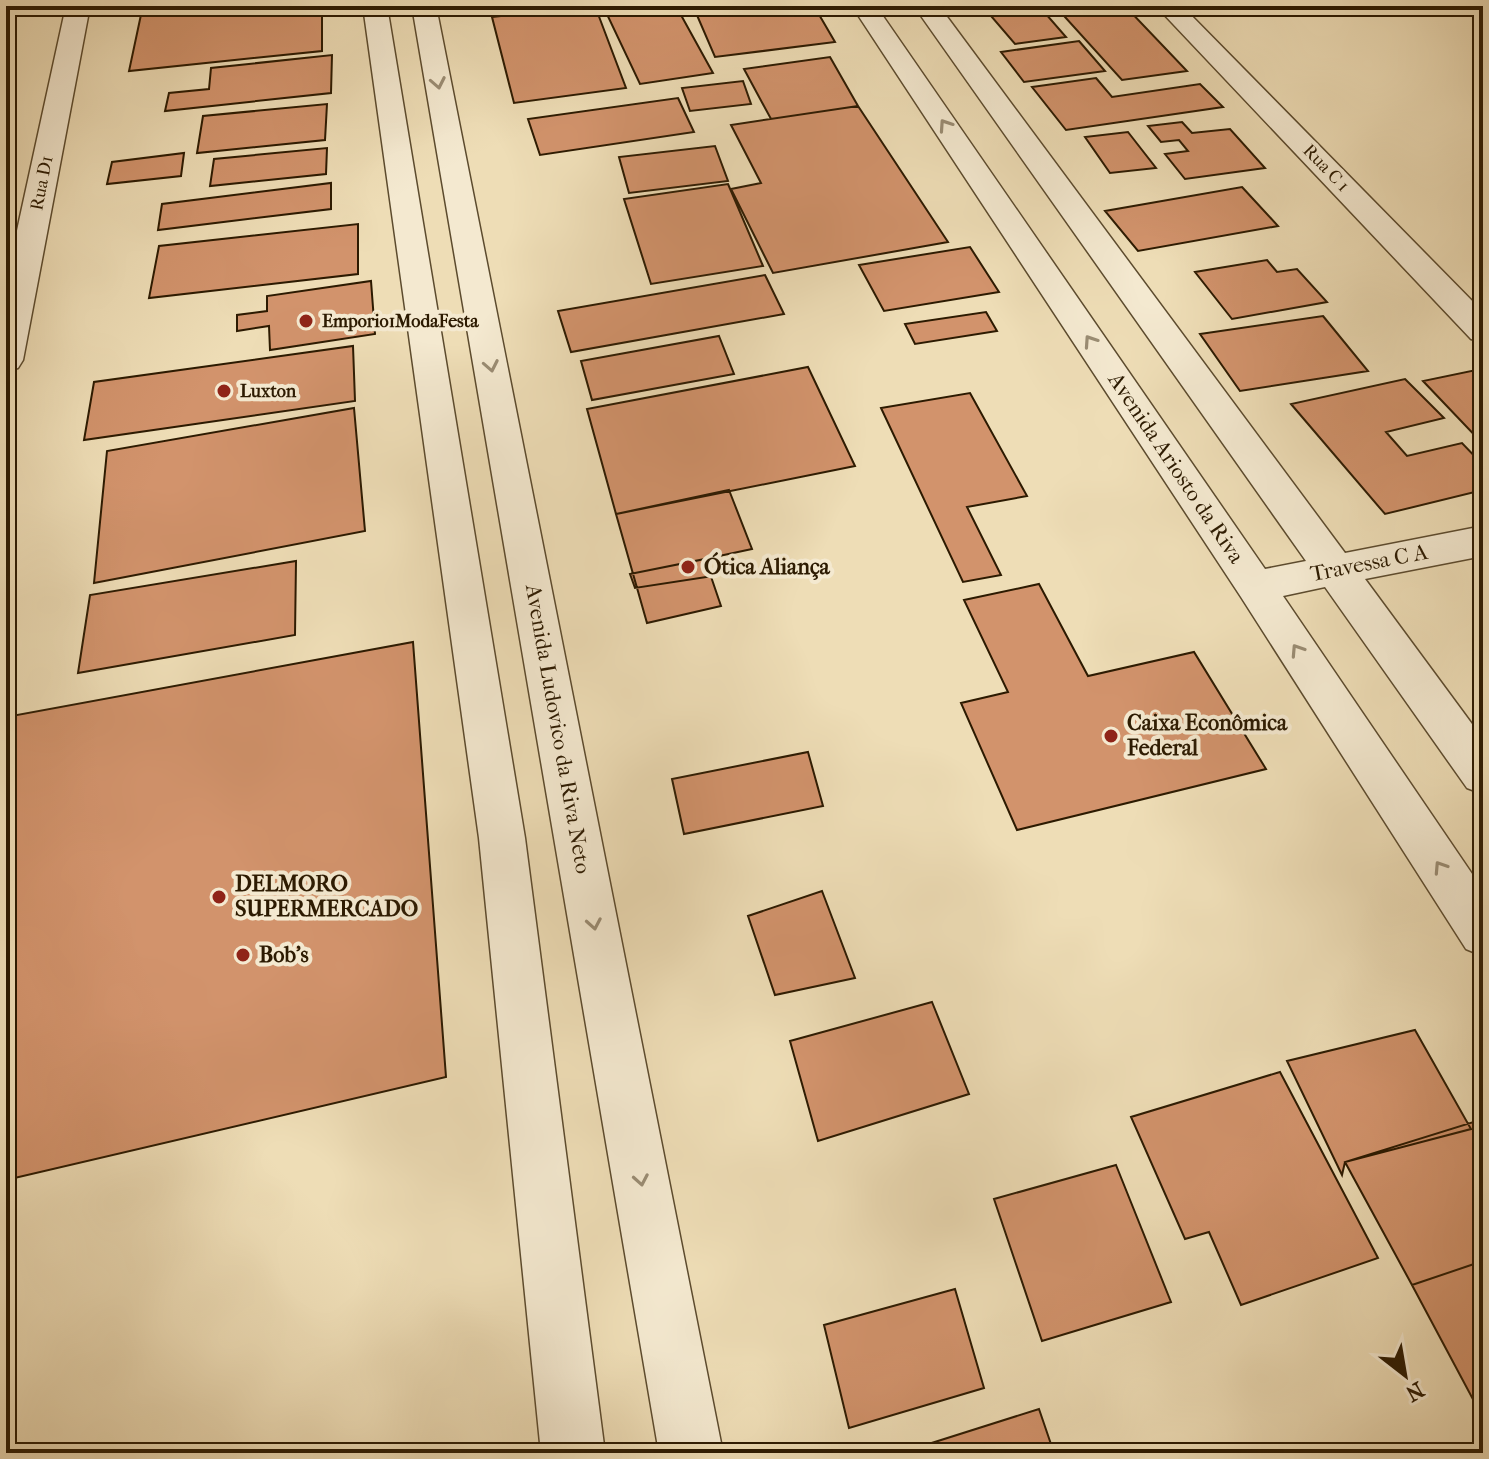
<svg xmlns="http://www.w3.org/2000/svg" width="1489" height="1459" viewBox="0 0 1489 1459" font-family="'IM FELL French Canon',serif">
<style>
.building{fill:#d2936c;stroke:#2c1a01;stroke-width:2}
.lines{fill:none;stroke-linecap:round;stroke-linejoin:round}
.minor-casing{stroke:#5c4b2e;stroke-width:3}
.minor{fill:#f4e9d0;fill-rule:evenodd}
.oneway{stroke:#9a8c73}
.poi-dot{fill:#8f2418;stroke:#f4e9d0;stroke-width:3}
.labels{text-anchor:middle;dominant-baseline:central;stroke-width:8;stroke-linejoin:round;paint-order:stroke}
.far-street-label{font-size:18px;fill:#2c1a01;stroke:#f4e9d0}
.far-poi-label{font-size:18px;font-weight:bold;fill:#2c1a01;stroke:#f4e9d0;text-anchor:start}
.street-label{font-size:22px;fill:#2c1a01;stroke:#f4e9d0}
.poi-label{font-size:22px;font-weight:bold;fill:#2c1a01;stroke:#f4e9d0;text-anchor:start}
</style>
<rect width="100%" height="100%" fill="#eeddb6"/>
<filter id="stains"><feTurbulence type="fractalNoise" baseFrequency=".0025" numOctaves="4"/><feColorMatrix values="0 0 0 0 .2 0 0 0 0 .09 0 0 0 0 .02 0 0 0 .5 -.17"/></filter>
<radialGradient id="worn" r=".72"><stop offset=".6" stop-color="#630" stop-opacity="0"/><stop offset="1" stop-color="#630" stop-opacity=".3"/></radialGradient>
<path class="building" d="M182,6H322V51L129,71L142,10Z
M595,6L626,88L514,103L492,17Z
M676,6L713,73L640,84L604,8Z
M693,6H814L835,42L715,57Z
M1004,6H1039L1066,37L1015,44L985,9Z
M1055,6H1125L1187,71L1122,80Z
M1079,41L1105,71L1024,82L1001,52Z
M332,55L331,93L165,111L169,93L209,89L211,68Z
M830,57L858,106L771,119L744,69Z
M1096,78L1112,97L1200,84L1223,107L1066,130L1032,87Z
M743,81L751,104L690,111L682,88Z
M678,98L694,132L540,155L528,119Z
M327,104L325,140L197,153L203,116Z
M858,106L948,242L773,273L731,189L761,183L731,125Z
M1182,122L1192,133L1230,129L1265,168L1185,179L1165,154L1188,151L1179,140L1161,142L1148,126Z
M1128,132L1156,168L1110,173L1085,137Z
M715,146L728,181L629,193L619,157Z
M327,148L326,174L210,186L214,159Z
M184,153L181,176L107,184L112,162Z
M331,183V209L158,230L162,204Z
M728,184L763,266L651,284L624,199Z
M1242,187L1278,226L1138,251L1105,211Z
M358,224V274L149,298L159,246Z
M970,247L999,292L884,311L859,265Z
M1267,260L1277,272L1297,269L1327,302L1232,319L1195,272Z
M765,275L784,314L571,352L558,311Z
M371,281L375,334L270,350L269,326L237,331V315L267,311V296Z
M986,312L997,331L915,344L905,324Z
M1323,316L1368,371L1240,391L1200,334Z
M719,336L734,374L592,400L581,361Z
M353,346L355,401L84,440L94,382Z
M808,367L855,466L616,514L587,409Z
M1476,370L1483,377V444L1423,381Z
M1405,379L1444,418L1386,432L1407,456L1462,443L1483,465V490L1385,514L1291,404Z
M970,393L1027,496L967,507L1001,575L963,582L881,408Z
M354,408L365,531L94,583L107,451Z
M729,490L752,549L705,559L721,606L647,623L616,514Z
M705,559L713,576L635,588L630,574Z
M296,561L295,635L78,673L90,595Z
M1039,584L1088,676L1194,652L1266,769L1017,830L961,703L1008,692L964,600Z
M413,642L446,1077L6,1180V717Z
M808,752L823,806L684,834L672,779Z
M822,891L855,978L775,995L748,916Z
M932,1002L969,1094L818,1141L790,1041Z
M1415,1030L1471,1129L1345,1162L1342,1175L1287,1061Z
M1280,1072L1378,1258L1241,1305L1209,1232L1185,1239L1131,1117Z
M1483,1119V1261L1412,1285L1345,1162Z
M1116,1165L1171,1302L1042,1341L994,1199Z
M1483,1261V1402L1476,1405L1412,1285Z
M955,1289L984,1388L849,1428L824,1325Z
M1039,1409L1054,1453H900Z"/>
<g class="lines">
<defs>
<path id="minor" d="M66,6H90L23,360L18,368L6,371V281Z
M363,6H387L525,838L605,1453H541L479,838Z
M412,6H436L723,1453H659Z
M852,6H876L1265,569L1306,561L914,6H939L1345,553L1483,526V556L1365,579L1483,739V794L1467,788L1325,587L1283,596L1483,890V956L1466,949L1241,597Z
M1156,6H1182L1483,312V342L1471,339Z"/>
</defs>
<use href="#minor" class="minor-casing"/>
<use href="#minor" class="minor"/>
</g>
<defs><path id="oneway-chevron" d="M-2-3.5L2.5 0L-2 3.5" fill="none" stroke-width="1.6" stroke-linecap="round" stroke-linejoin="round" transform="scale(2)"/></defs>
<g class="oneway">
<use href="#oneway-chevron" transform="translate(438 83) rotate(79)"/>
<use href="#oneway-chevron" transform="translate(945 125) rotate(-124)"/>
<use href="#oneway-chevron" transform="translate(1090 341) rotate(-124)"/>
<use href="#oneway-chevron" transform="translate(491 366) rotate(79)"/>
<use href="#oneway-chevron" transform="translate(1297 650) rotate(-123)"/>
<use href="#oneway-chevron" transform="translate(1440 867) rotate(-123)"/>
<use href="#oneway-chevron" transform="translate(594 924) rotate(80)"/>
<use href="#oneway-chevron" transform="translate(641 1180) rotate(80)"/>
</g>
<g class="poi-dot">
<circle cx="306" cy="321" r="8"/>
<circle cx="224" cy="391" r="8"/>
<circle cx="688" cy="567" r="8"/>
<circle cx="1111" cy="736" r="8"/>
<circle cx="219" cy="897" r="8"/>
<circle cx="243" cy="955" r="8"/>
</g>
<g class="labels">
<g class="far-street-label">
<text transform="translate(1326 168) rotate(46)">Rua C 1</text>
<text transform="translate(42 183) rotate(-79)">Rua D1</text>
</g>
<g class="far-poi-label">
<text x="322" y="321">Emporio1ModaFesta</text>
<text x="240" y="391">Luxton</text>
</g>
<g class="street-label">
<text transform="translate(1176 468) rotate(56)">Avenida Ariosto da Riva</text>
<text transform="translate(1369 563) rotate(-11)">Travessa C A</text>
<text transform="translate(558 729) rotate(80)">Avenida Ludovico da Riva Neto</text>
</g>
<g class="poi-label">
<text x="704" y="567">Ótica Aliança</text>
<text x="1127" y="723">Caixa Econômica<tspan x="1127" dy="25">Federal</tspan></text>
<text x="235" y="884">DELMORO<tspan x="235" dy="25">SUPERMERCADO</tspan></text>
<text x="259" y="955">Bob's</text>
</g>
</g>
<rect width="1489" height="1459" fill="none" stroke="#eeddb6" stroke-width="32"/>
<rect x="8" y="8" width="1473" height="1443" fill="none" stroke="#2c1a01" stroke-width="4"/>
<rect x="16" y="16" width="1457" height="1427" fill="none" stroke="#2c1a01" stroke-width="2"/>
<g transform="translate(1405 1375) rotate(149)" stroke="#f4e9d0" stroke-width="6" paint-order="stroke">
<path d="M0-6L14 30L0 20L-14 30Z" fill="#2c1a01"/>
<text y="-12" font-size="22" font-weight="bold" text-anchor="middle" fill="#2c1a01">N</text>
</g>
<rect width="100%" height="100%" filter="url(#stains)"/>
<rect width="100%" height="100%" fill="url(#worn)"/>
</svg>
